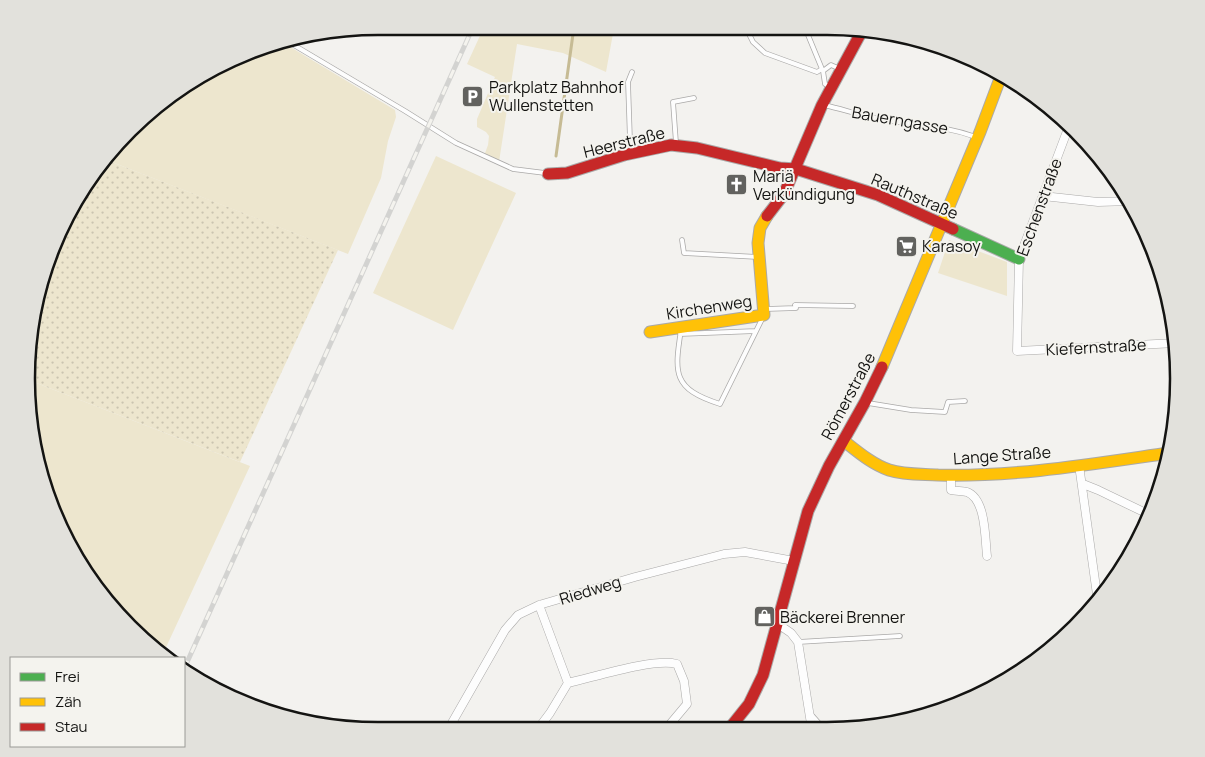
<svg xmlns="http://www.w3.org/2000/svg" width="1205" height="757" viewBox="0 0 1205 757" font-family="Manrope,sans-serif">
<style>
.green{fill:#ede6ce}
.garden{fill:url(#garden-dots)}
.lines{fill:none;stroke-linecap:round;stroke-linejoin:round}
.stream{stroke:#c6bb94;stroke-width:3}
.lane-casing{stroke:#aaa9a8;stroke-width:5.5}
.street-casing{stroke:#aaa9a8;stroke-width:9}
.fast-casing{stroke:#aaa9a8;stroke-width:13}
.slow-casing{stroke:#aaa9a8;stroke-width:13}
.jam-casing{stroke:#aaa9a8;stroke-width:13}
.lane{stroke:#fdfdfd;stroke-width:4}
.street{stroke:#fdfdfd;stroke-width:8}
.fast{stroke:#4caf50;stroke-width:11}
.slow{stroke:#ffc107;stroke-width:11}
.jam{stroke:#c62828;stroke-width:11}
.rail-casing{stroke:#d3d3d1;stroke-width:5}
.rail{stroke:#f4f3ee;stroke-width:3;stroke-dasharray:9;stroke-linecap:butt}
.labels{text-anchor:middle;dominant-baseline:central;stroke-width:4;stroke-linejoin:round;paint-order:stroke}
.poi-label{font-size:16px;fill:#141412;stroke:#f4f3ee;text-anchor:start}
.street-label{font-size:16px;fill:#141412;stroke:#f4f3ee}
.rim{fill:none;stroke:#141412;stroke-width:2.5}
</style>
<defs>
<pattern id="garden-dots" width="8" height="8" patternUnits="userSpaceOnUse" patternTransform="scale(1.25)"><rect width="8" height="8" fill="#ede6ce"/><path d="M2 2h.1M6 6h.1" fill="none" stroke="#cac4b0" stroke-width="1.8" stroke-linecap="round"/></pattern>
</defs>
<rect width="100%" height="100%" fill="#f3f2ef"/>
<path class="green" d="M484,27L614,28L606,72L563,53L517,44L499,162L484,156L488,145L489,136L486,132L477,127V119L495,77L467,64Z
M282,42L395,110L396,117L388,141L381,178L348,254L104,159L183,86L266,45Z
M436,156L516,193L453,330L373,293Z
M949,240L1007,262V296L938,273Z
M26,379L250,466L162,656L85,574L38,470Z"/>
<path class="garden" d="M104,159L338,250L240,462L26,379L45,265L99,164Z"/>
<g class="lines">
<path class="stream" d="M556,156L574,27"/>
<defs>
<path id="lane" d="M746,28L753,42L765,53L817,72L822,69
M810,29L808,35L822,69L823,71L831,65L840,69
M287,41L405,111L456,143L513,169L545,173
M823,71L825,84L831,87
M632,72L628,82L630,141L633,151
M824,105C846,110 869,118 892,121C923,126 945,126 976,137
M676,143L673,102L694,98
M682,240L684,253L758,257
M766,309L796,308L795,305L853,306
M681,330C674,374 673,389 720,404L763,317
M680,334L756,331
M868,403L911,410L945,412L948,402L965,401
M798,642L900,636
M810,713L825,730"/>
<path id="street" d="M1069,126L1019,259L1017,351L1176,343
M1043,196L1098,202L1131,201
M1079,465L1098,602
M951,475V490C956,491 963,491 967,492C986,499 985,538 987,556
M1083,484L1098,490L1150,515
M539,605L568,683
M778,624L791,633L798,642L812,730
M449,728L505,630L518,615L539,605L635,577L724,554L745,552L794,561
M538,729L550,713L568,683C595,677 653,658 677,664L684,681L687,704L666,729"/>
<path id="fast" d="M953,229L1019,259"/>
<path id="slow" d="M650,332L764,315L758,243L760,228L767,216
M882,367L980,132L1001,76
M844,441C858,452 872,464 889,470C904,475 922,474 938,475C1016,477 1092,464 1169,453"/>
<path id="jam" d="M548,174L567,173L624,155L671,145L697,148L780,168L796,169L878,195L953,229
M767,216L784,194L822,105L863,29
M729,729L749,704L763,675L808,511L829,466L865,402L882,367"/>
</defs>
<use href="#lane" class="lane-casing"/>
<use href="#street" class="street-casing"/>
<use href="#fast" class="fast-casing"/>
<use href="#slow" class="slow-casing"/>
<use href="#jam" class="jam-casing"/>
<use href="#lane" class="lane"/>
<use href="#street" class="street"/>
<use href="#fast" class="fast"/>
<use href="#slow" class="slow"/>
<use href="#jam" class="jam"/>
<defs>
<path id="rail" d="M184,669L473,27"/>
</defs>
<use href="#rail" class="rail-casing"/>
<use href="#rail" class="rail"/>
</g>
<defs>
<symbol id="parking-square" viewBox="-11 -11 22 22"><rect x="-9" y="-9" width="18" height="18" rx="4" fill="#62625f" stroke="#f4f3ee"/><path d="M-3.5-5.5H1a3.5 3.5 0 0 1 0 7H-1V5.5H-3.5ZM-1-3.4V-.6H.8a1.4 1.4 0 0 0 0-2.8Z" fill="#fff"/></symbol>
<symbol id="church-square" viewBox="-11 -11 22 22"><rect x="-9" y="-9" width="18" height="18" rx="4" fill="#62625f" stroke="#f4f3ee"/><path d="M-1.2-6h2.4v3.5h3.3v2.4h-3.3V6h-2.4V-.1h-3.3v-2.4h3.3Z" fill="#fff"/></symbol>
<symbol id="supermarket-square" viewBox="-11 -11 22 22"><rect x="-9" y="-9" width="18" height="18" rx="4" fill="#62625f" stroke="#f4f3ee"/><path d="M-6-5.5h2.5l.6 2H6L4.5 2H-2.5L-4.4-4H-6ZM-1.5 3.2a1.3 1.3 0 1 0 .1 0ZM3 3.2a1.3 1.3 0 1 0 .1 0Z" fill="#fff"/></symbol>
<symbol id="shop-square" viewBox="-11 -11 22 22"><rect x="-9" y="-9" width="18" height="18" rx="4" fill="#62625f" stroke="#f4f3ee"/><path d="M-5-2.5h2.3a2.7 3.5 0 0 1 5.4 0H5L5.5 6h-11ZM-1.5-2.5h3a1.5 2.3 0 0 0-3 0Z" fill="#fff"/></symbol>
</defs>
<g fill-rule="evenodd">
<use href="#parking-square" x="460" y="84" width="25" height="25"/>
<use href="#church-square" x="724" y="172" width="25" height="25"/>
<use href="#supermarket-square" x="894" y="234" width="25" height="25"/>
<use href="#shop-square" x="752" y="604" width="25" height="25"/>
</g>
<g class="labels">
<g class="poi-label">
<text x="489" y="87">Parkplatz Bahnhof<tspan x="489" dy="18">Wullenstetten</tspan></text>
<text x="753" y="176">Mariä<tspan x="753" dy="18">Verkündigung</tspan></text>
<text x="922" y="246">Karasoy</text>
<text x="780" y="617">Bäckerei Brenner</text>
</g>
<g class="street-label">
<text transform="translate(900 120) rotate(10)">Bauerngasse</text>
<text transform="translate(624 142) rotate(-14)">Heerstraße</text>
<text transform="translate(915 196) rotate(23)">Rauthstraße</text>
<text transform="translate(1039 207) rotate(-70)">Eschenstraße</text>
<text transform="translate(709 307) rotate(-9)">Kirchenweg</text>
<text transform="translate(1096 347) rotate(-3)">Kiefernstraße</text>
<text transform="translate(848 396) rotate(-62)">Römerstraße</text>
<text transform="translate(1002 455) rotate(-4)">Lange Straße</text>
<text transform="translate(590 590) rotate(-17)">Riedweg</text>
</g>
</g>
<path d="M0 0H1205V757H0ZM378 35H827A343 343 0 0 1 1170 378V379A343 343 0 0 1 827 722H378A343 343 0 0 1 35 379V378A343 343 0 0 1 378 35Z" fill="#e2e1dc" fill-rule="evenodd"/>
<path class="rim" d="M378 35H827A343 343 0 0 1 1170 378V379A343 343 0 0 1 827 722H378A343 343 0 0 1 35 379V378A343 343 0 0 1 378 35Z"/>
<rect x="10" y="657" width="175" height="90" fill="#f4f3ee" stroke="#9a9a96"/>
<rect x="20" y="673" width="25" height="8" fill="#4caf50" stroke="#9a9a96"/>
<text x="55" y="682" font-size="15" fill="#141412">Frei</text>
<rect x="20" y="698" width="25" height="8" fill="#ffc107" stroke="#9a9a96"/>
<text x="55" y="707" font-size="15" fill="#141412">Zäh</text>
<rect x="20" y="723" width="25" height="8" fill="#c62828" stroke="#9a9a96"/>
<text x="55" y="732" font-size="15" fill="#141412">Stau</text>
</svg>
